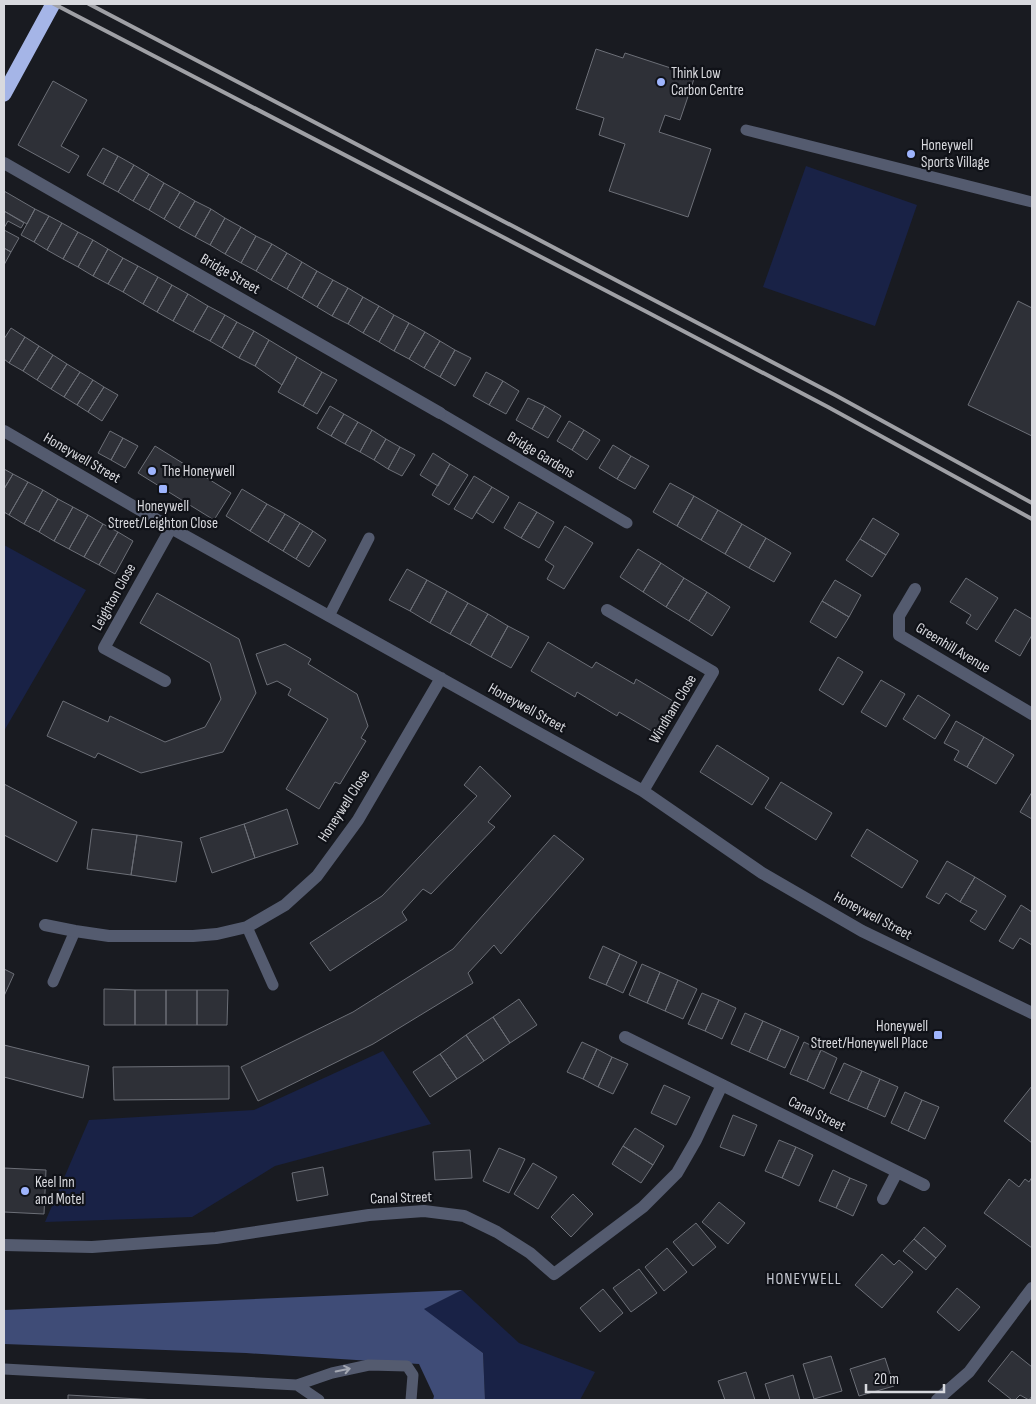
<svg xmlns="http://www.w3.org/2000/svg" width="1036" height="1404" viewBox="0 0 1036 1404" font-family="'Sofia Sans Condensed',sans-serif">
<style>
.green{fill:#192246}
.forest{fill:#3f4c77}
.building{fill:#2e3037;stroke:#6c6f77}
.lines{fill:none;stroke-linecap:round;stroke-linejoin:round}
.lane{stroke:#545b6f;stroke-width:11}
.street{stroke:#545b6f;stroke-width:12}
.highway{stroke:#a5b5e7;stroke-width:15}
.rail{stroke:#9fa0a5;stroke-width:4}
.oneway{stroke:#a3a7b2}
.poi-dot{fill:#9eb4fd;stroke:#101218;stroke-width:2}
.labels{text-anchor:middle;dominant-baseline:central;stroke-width:4.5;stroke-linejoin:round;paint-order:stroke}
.poi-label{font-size:15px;fill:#d8d9de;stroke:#101218;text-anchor:start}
.street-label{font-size:15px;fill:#d8d9de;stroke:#101218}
.neighbourhood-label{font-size:16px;letter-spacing:1px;fill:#c5c8d1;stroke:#101218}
</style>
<rect width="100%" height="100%" fill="#191b21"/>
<path class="green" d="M806,166L917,205L875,326L763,287Z
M4,545L86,590L4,731Z
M383,1051L431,1124L275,1166L192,1217L45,1222L89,1120L254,1110Z
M462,1290L519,1343L595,1372L580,1400H485L483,1353L423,1309Z"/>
<path class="forest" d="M462,1290L424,1309L483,1353L485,1400H433L434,1396L419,1364L246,1353L4,1344V1310Z"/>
<path class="building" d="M596,49L623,58L625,53L695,76L680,120L665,115L659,132L711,149L688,217L609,191L625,144L599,135L604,118L576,109Z
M53,81L87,100L61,146L79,156L69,173L18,145Z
M103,148L118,156L103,184L87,175Z
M118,156L134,165L118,192L103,184Z
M134,165L149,174L133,201L118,192Z
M149,174L164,183L149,210L133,201Z
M164,183L180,192L164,219L149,210Z
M4,191L35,209L27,224L4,211Z
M180,192L195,201L179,228L164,219Z
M195,201L211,209L195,237L179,228Z
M35,209L49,216L34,242L21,235Z
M211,209L225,218L210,245L195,237Z
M4,211L24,223L21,228L8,221L4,228Z
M49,216L62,223L47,250L34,242Z
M225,218L241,227L225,254L210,245Z
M62,223L78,232L63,259L47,250Z
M241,227L256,236L241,263L225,254Z
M4,230L19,238L11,252L4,248Z
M78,232L93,240L78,267L63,259Z
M256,236L272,244L256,271L241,263Z
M93,240L108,249L93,276L78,267Z
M272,244L287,253L271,280L256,271Z
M4,248L11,252L4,265Z
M108,249L123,258L108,284L93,276Z
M287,253L302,262L287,289L271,280Z
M123,258L138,266L123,292L108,284Z
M302,262L317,271L302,298L287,289Z
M138,266L158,277L143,304L123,292Z
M317,271L333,280L317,307L302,298Z
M158,277L172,285L157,312L143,304Z
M333,280L348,288L332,316L317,307Z
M172,285L188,294L173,321L157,312Z
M348,288L363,297L348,324L332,316Z
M188,294L208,306L193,332L173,321Z
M363,297L379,306L363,333L348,324Z
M1018,301L1032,308V436L968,405Z
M208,306L225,315L210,341L193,332Z
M379,306L394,315L379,342L363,333Z
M225,315L237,322L222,348L210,341Z
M394,315L409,323L394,351L379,342Z
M237,322L254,331L239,358L222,348Z
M409,323L425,332L409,359L394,351Z
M11,328L25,337L9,363L4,359V339Z
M254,331L269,340L255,366L239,358Z
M425,332L440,341L424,368L409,359Z
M25,337L39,346L23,371L9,363Z
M269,340L297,357L282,385L255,366Z
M440,341L455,350L440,377L424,368Z
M39,346L53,355L37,380L23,371Z
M455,350L471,358L455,386L440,377Z
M53,355L67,364L51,389L37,380Z
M297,357L322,372L303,406L278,392Z
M67,364L80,372L64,397L51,389Z
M80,372L93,380L77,405L64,397Z
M322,372L337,380L317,414L303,406Z
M486,372L503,381L489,405L473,396Z
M93,380L104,387L88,412L77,405Z
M503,381L519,391L506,414L489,405Z
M104,387L118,395L102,421L88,412Z
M528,398L545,406L532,429L516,420Z
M330,406L344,414L331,436L317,428Z
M545,406L561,416L548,438L532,429Z
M344,414L358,422L345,444L331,436Z
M569,421L584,430L572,450L557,441Z
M358,422L372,430L360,452L345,444Z
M372,430L386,439L374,460L360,452Z
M584,430L600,440L587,460L572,450Z
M110,431L123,438L111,460L98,453Z
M123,438L138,446L125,468L111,460Z
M386,439L400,447L388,469L374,460Z
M613,445L631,456L617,479L599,468Z
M155,446L231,493L214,520L138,473Z
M400,447L415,455L402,476L388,469Z
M433,453L450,464L438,486L420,475Z
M631,456L649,466L635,489L617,479Z
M450,464L468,475L449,505L432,495Z
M4,469L13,474L4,489Z
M13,474L28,482L9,515L4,512V489Z
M474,476L492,487L472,519L454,509Z
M28,482L43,490L24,524L9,515Z
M670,483L694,496L677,526L653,512Z
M492,487L509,497L493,523L476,512Z
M242,489L267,504L250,531L226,516Z
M43,490L58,499L39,532L24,524Z
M694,496L718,510L701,540L677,526Z
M58,499L73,507L54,541L39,532Z
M519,502L537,512L521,538L504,528Z
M267,504L285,514L268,542L250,531Z
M73,507L88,515L69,549L54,541Z
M718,510L742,524L725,554L701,540Z
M537,512L554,522L539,548L521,538Z
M285,514L300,523L283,551L268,542Z
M88,515L103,524L84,557L69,549Z
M873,518L899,534L886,555L860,539Z
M300,523L313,531L296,559L283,551Z
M103,524L118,532L99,565L84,557Z
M742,524L766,538L749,568L725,554Z
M565,526L593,543L564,589L547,579L554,566L545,560Z
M313,531L326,540L309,567L296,559Z
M118,532L133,541L115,574L99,565Z
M766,538L791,553L774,582L749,568Z
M860,539L886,555L872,577L846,560Z
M638,549L661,563L643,592L620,577Z
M661,563L684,578L666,607L643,592Z
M407,569L427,580L410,611L389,600Z
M684,578L707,592L689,621L666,607Z
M966,578L998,598L977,630L966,623L971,615L950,602Z
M427,580L447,591L430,623L410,611Z
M835,580L861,595L849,617L822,601Z
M447,591L468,603L450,634L430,623Z
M707,592L730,607L712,636L689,621Z
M157,593L239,639L256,693L223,752L141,773L98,753L95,758L47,736L63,701L108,722L110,716L165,742L205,727L221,699L210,663L140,623Z
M822,601L849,617L836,638L810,622Z
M468,603L488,614L470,645L450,634Z
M1015,609L1032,619V635L1020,656L995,641Z
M488,614L508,626L491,657L470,645Z
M508,626L529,637L511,668L491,657Z
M548,642L592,668L596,662L634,684L636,679L678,704L660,736L619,712L617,716L577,692L575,697L531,671Z
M285,644L311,659L308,664L357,694L368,726L361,738L366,741L340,784L335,782L319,809L286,789L328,719L288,695L291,689L277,681L267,685L256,654Z
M838,657L863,672L843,705L819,690Z
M881,680L905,694L886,727L861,712Z
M918,695L950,715L935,739L903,719Z
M956,721L984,737L967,767L954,760L959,751L944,743Z
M984,737L1014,755L996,784L967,767Z
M717,745L769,778L752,805L700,772Z
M480,766L511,796L488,822L495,827L431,894L423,889L402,912L407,920L330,971L310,943L382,896L477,796L464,785Z
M781,782L832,813L816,840L765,808Z
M4,784L77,822L57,862L4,835Z
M1032,792V819L1020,812Z
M287,809L298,844L255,858L244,824Z
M244,824L255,858L212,873L200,838Z
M92,829L137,835L131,875L87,869Z
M867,829L918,861L902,888L851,856Z
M137,835L182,842L176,882L131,875Z
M554,835L584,859L501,954L494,945L468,973L473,983L373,1044L258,1101L241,1067L353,1012L453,949Z
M947,861L975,877L960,902L946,893L939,904L926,897Z
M975,877L1006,896L985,930L970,921L977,911L960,902Z
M1021,905L1032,912V945L1020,938L1013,949L999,941Z
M603,946L620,954L606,985L589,978Z
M620,954L637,962L623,993L606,985Z
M642,964L660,972L647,1003L629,995Z
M4,969L14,974L4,996Z
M660,972L678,980L665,1011L647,1003Z
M678,980L697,989L683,1019L665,1011Z
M104,989L135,990V1025H104Z
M135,990H166V1025H135Z
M166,990H197V1025H166Z
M197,990H228L227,1025H197Z
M702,993L719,1000L705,1031L688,1024Z
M519,999L537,1025L510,1043L493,1017Z
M719,1000L736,1008L722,1039L705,1031Z
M745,1013L763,1021L749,1052L731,1044Z
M493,1017L510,1043L484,1061L466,1035Z
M763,1021L781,1029L767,1060L749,1052Z
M781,1029L799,1037L785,1068L767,1060Z
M466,1035L484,1061L457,1079L440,1054Z
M582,1042L597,1049L583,1079L567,1072Z
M804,1042L821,1050L807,1081L790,1074Z
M4,1045L89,1066L83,1098L4,1077Z
M597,1049L612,1057L598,1087L583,1079Z
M821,1050L837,1058L824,1089L807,1081Z
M440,1054L457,1079L430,1097L413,1072Z
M612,1057L628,1064L613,1094L598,1087Z
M844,1063L862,1071L848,1101L830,1093Z
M229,1066V1099L114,1100L113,1067Z
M862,1071L880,1079L867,1109L848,1101Z
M880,1079L898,1087L885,1117L867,1109Z
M664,1085L690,1097L676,1125L651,1113Z
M1032,1086V1143L1004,1121Z
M905,1092L922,1100L908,1131L891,1123Z
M922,1100L939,1107L925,1139L908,1131Z
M733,1115L757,1125L744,1156L720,1147Z
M635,1128L664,1146L653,1165L623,1146Z
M779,1140L796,1147L782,1178L765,1171Z
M623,1146L653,1165L641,1183L612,1164Z
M796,1147L813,1155L799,1186L782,1178Z
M499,1148L525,1159L509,1193L483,1181Z
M470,1150L472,1178L435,1180L433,1152Z
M533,1163L557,1177L538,1209L514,1194Z
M323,1167L328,1195L297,1201L292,1173Z
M4,1168L46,1170L44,1214L4,1212Z
M833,1170L850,1178L836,1208L819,1201Z
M1032,1177V1248L984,1213L1009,1179L1019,1187L1025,1179L1029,1182Z
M850,1178L867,1185L853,1216L836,1208Z
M573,1194L593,1214L571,1237L551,1217Z
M719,1202L745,1223L728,1244L702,1222Z
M696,1223L716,1247L693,1266L673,1242Z
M924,1227L946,1246L936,1258L914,1239Z
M914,1239L936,1258L926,1270L903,1251Z
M667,1248L687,1272L664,1291L645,1267Z
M882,1254L894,1265L899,1260L913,1272L882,1308L855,1285Z
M639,1269L657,1293L631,1312L613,1288Z
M957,1288L980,1307L959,1331L937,1312Z
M603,1289L623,1313L600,1332L580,1308Z
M1012,1351L1032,1367V1396L1029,1400L1020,1395L1015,1400H1012L988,1381Z
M831,1356L842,1391L814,1399L803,1364Z
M885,1358L894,1386L859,1396L850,1369Z
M746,1372L755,1400H725L718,1381Z
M793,1375L800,1400H770L765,1384Z
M68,1395L157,1400H68Z"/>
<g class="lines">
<path class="lane" d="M746,130L1032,202
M440,413L627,523
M329,616L369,538
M247,927L273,985
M53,982L75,931
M4,1369L297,1385L332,1373L369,1365L407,1366L413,1375L411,1400
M297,1385L319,1400"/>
<path class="street" d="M4,163L440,413
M4,431L171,528L643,791L762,873L862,931L1032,1013
M915,589L899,616V635L1032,714
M607,610L713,672L643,791
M165,681L104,648L171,528
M45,925L75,931L109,936H193L217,934L247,927L285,905L317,876L358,820L441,678
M625,1037L924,1185
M883,1199L897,1172
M4,1245L92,1247L216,1238L369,1215L424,1211L464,1216L497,1232L530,1253L554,1274L643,1207L677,1173L696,1140L722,1085
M937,1400L969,1372L1032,1288"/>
<path class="highway" d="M4,94L53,4"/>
<path class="rail" d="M54,4L647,312L828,407L1032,519
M89,4L835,395L1032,503"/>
</g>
<defs><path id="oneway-shaft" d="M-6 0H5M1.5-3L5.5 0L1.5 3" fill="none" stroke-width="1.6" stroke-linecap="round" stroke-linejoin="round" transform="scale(1.25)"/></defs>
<use class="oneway" href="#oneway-shaft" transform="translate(343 1370) rotate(-12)"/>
<g class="poi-dot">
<circle cx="661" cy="82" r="5"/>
<circle cx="911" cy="154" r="5"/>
<circle cx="152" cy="471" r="5"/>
<rect x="158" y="484" width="10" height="10" rx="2.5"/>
<rect x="933" y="1030" width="10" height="10" rx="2.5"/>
<circle cx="25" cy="1191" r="5"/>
</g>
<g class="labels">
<g class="poi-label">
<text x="671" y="73">Think Low<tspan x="671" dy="17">Carbon Centre</tspan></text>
<text x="921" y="145">Honeywell<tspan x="921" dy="17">Sports Village</tspan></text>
<text x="162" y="471">The Honeywell</text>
<text x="163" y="506" text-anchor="middle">Honeywell<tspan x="163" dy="17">Street/Leighton Close</tspan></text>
<text x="928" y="1026" text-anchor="end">Honeywell<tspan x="928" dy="17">Street/Honeywell Place</tspan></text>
<text x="35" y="1182">Keel Inn<tspan x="35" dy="17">and Motel</tspan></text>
</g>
<g class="street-label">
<text transform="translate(230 274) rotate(30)">Bridge Street</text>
<text transform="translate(541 455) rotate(31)">Bridge Gardens</text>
<text transform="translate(82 458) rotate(30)">Honeywell Street</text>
<text transform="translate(114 597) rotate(-61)">Leighton Close</text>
<text transform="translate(953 648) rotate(31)">Greenhill Avenue</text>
<text transform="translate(527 708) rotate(29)">Honeywell Street</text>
<text transform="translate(673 709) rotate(-59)">Windham Close</text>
<text transform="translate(344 806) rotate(-57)">Honeywell Close</text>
<text transform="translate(873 916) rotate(28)">Honeywell Street</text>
<text transform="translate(817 1114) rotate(26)">Canal Street</text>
<text transform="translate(401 1198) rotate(-2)">Canal Street</text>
</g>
<g class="neighbourhood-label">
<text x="804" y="1279">HONEYWELL</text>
</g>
</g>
<rect width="1036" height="1404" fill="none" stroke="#d8d9de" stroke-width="10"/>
<path d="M866 1384v8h78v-8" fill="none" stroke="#d8d9de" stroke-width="2.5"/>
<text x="874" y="1384" font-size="15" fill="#d8d9de" stroke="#101218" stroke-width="4" paint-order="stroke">20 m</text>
</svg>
